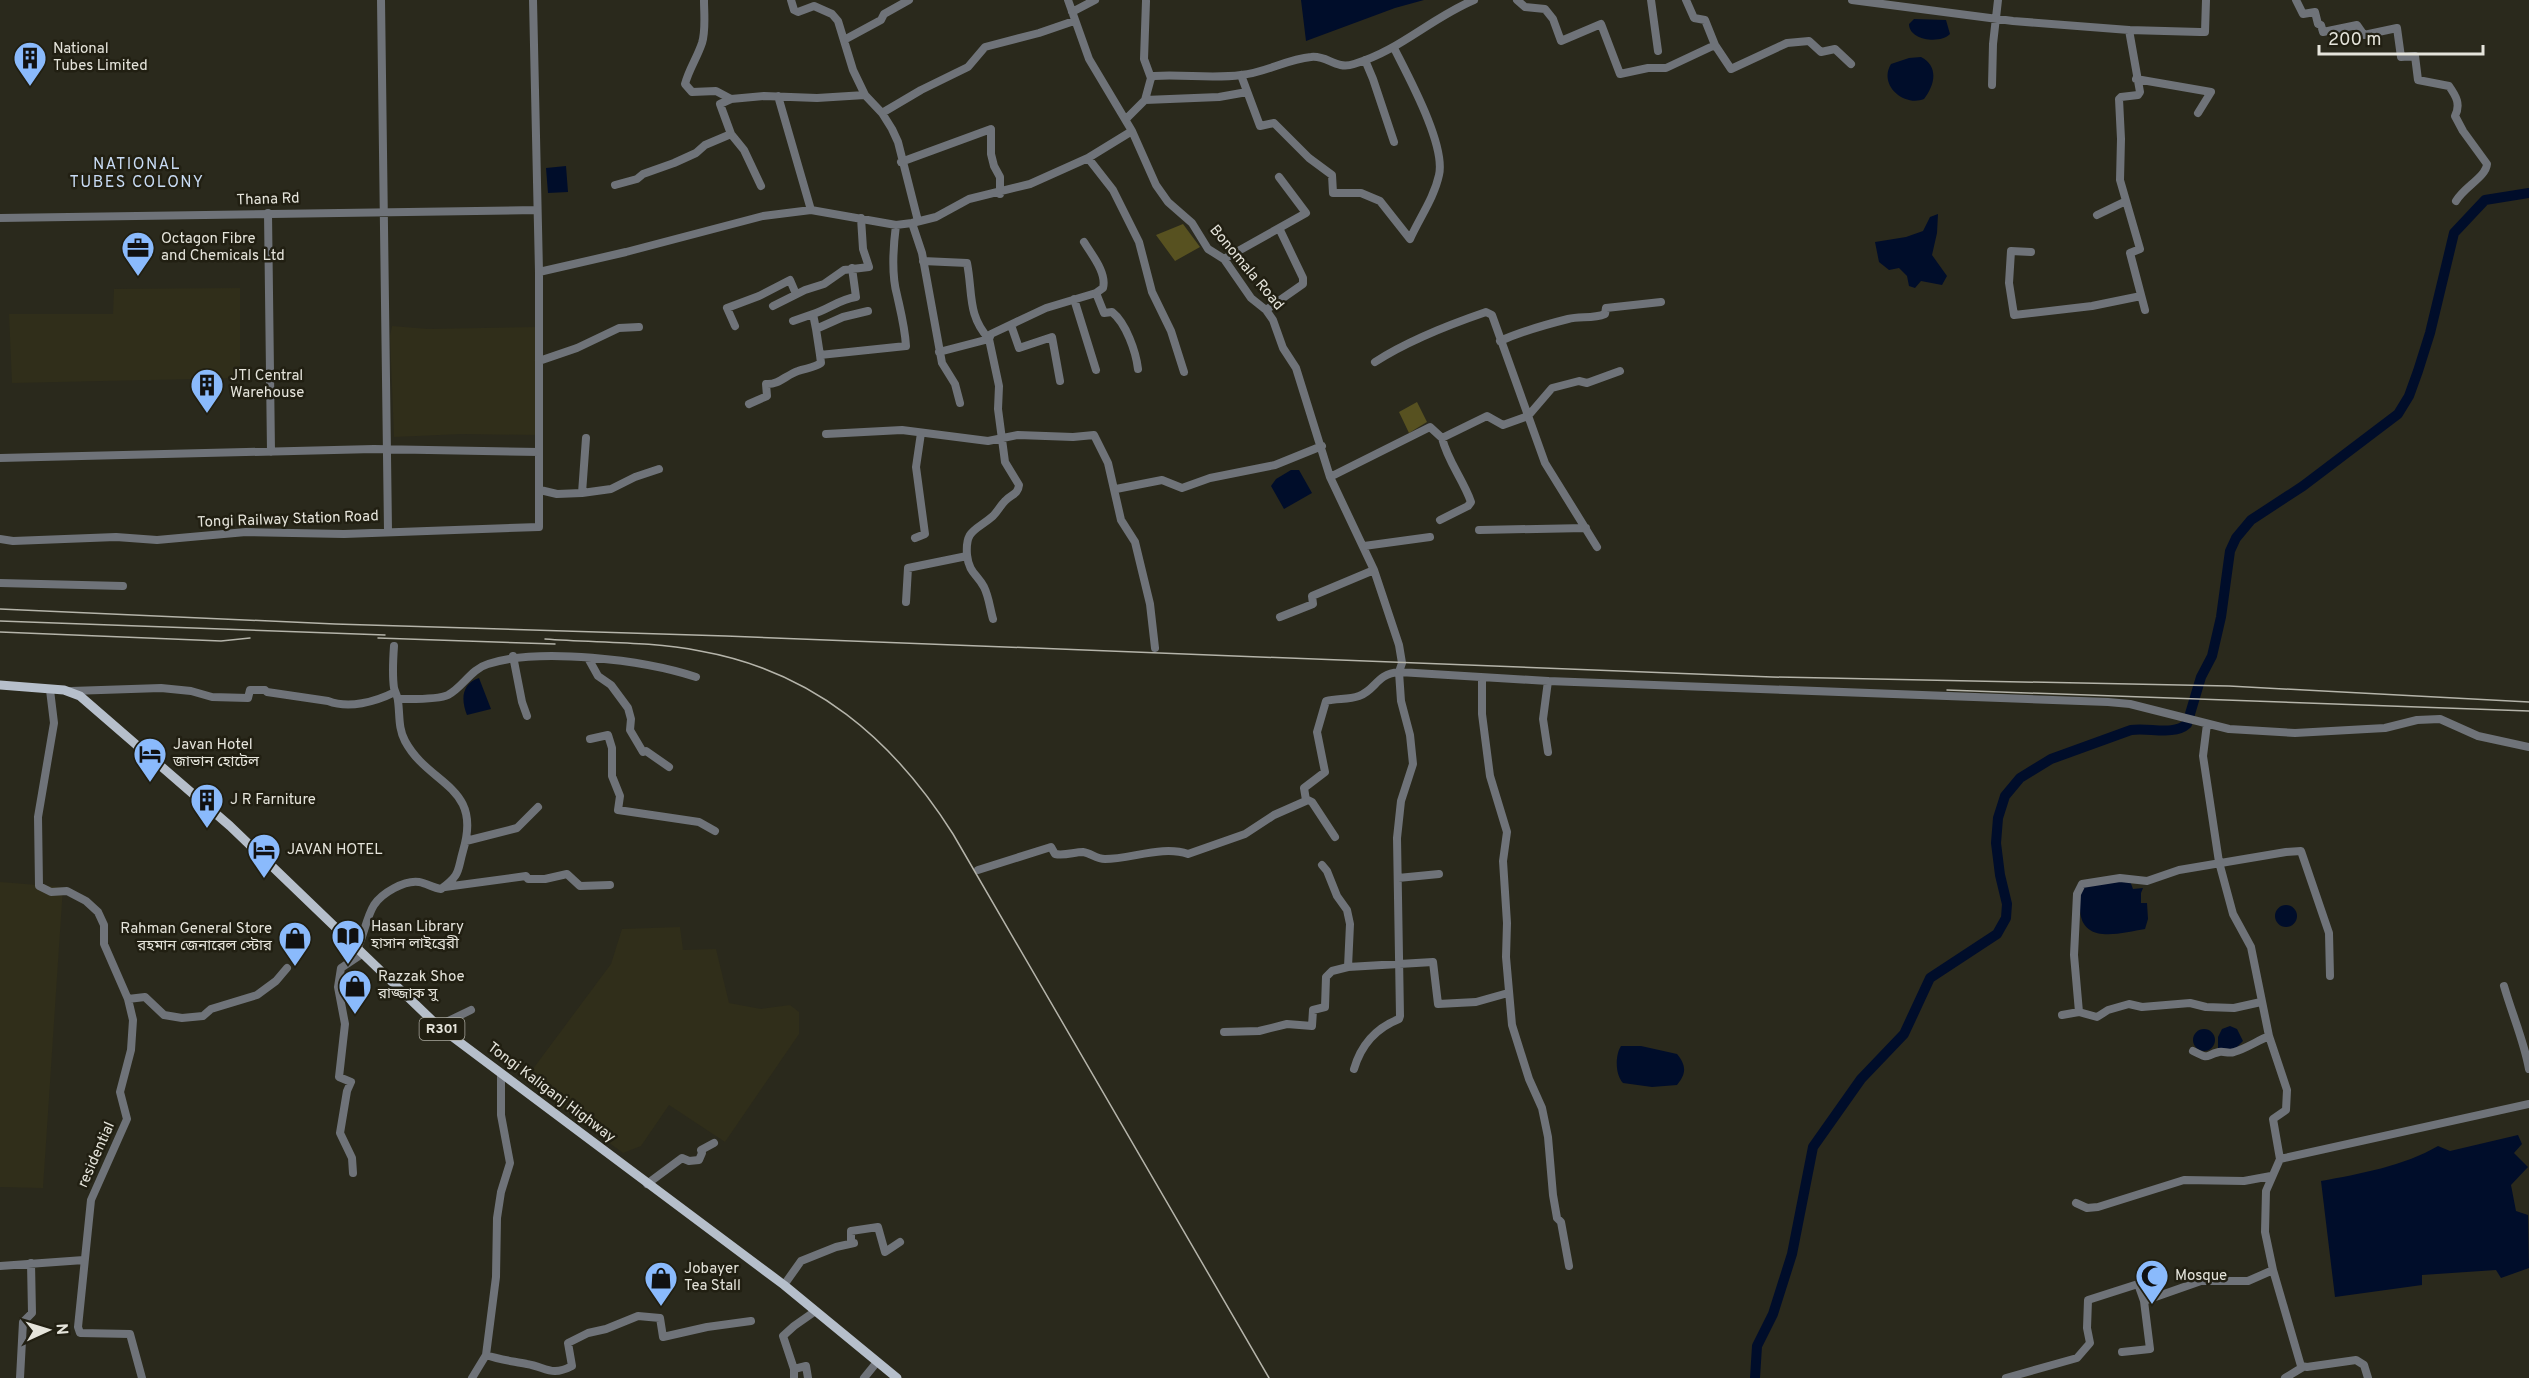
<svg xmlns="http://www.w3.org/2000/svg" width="2529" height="1378" viewBox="0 0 2529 1378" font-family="Overpass,'Noto Sans Bengali',sans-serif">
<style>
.built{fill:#302e1a}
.green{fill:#575120}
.water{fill:#000d2a}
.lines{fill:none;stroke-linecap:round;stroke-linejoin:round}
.river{stroke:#000d2a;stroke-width:10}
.minor{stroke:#6f7379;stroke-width:8}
.major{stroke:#b6bfcb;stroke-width:9}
.rail{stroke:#b5b4aa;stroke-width:1.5}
.labels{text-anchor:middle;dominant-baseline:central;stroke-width:5;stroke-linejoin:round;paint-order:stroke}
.shield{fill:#211f12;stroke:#aaa99f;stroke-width:1.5}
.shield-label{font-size:14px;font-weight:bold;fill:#e5e4db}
.poi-label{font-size:15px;fill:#e5e4db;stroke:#211f12;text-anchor:start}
.street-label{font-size:15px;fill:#e5e4db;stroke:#211f12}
.neighbourhood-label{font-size:16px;letter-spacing:1.5px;fill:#c9dcf5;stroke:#211f12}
</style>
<rect width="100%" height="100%" fill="#2a291c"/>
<path class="built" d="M240,288V378L12,383L9,314H113L114,289Z
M392,326L428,329L537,327L538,435L462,434L394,437L390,336Z
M0,882L63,887L43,1188L0,1187Z
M680,927L683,950L716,949L729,1003L761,1009L790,1005L799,1012V1034L725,1142L669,1105L641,1146L623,1153L524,1081L611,964L622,929Z"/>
<path class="green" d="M1183,224L1200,247L1175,261L1156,235Z
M1417,402L1427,422L1409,433L1399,412Z"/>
<path class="water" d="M1301,0H1424L1395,8L1306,41Z
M1914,19L1946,20L1950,34C1941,44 1909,41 1909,24Z
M1921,57C1939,66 1935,85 1924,99C1904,107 1878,85 1891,64L1909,58Z
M566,166L568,192L548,193L546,168Z
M1938,214L1937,233L1932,255L1947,276L1942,285L1921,281L1915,288L1909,286L1907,276L1899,268L1889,270L1879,262L1875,242L1906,237L1923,231L1930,217Z
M1291,470H1299L1312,493L1284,509L1271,486L1276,479Z
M479,678L491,709L467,715C461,700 461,684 479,678Z
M2115,880L2130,881L2133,889L2143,888L2141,893V903H2147L2148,919L2145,929C2121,933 2082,945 2080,910C2079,902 2079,895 2082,887Z
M2275 916a11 11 0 1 1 22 0a11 11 0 1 1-22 0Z
M2230,1026L2237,1029L2243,1041L2234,1050L2218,1048V1037L2222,1029Z
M2193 1040a11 11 0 1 1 22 0a11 11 0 1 1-22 0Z
M1621,1046H1641L1677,1054C1686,1065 1687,1073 1677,1085L1652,1087L1623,1083C1615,1075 1615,1055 1621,1046Z
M2518,1135L2522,1144L2514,1153L2528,1167L2511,1185L2516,1211L2528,1215L2529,1268L2501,1278L2496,1270L2422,1275V1285L2335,1297L2321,1181C2359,1174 2404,1166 2438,1146L2450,1151Z"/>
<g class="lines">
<path class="river" d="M1755,1378L1757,1346L1773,1314L1792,1254L1813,1147L1861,1079L1904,1034L1930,978L1997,934L2006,918L2007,904L2000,875L1996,843L1998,818L2005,796L2020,778L2051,759L2131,730C2148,727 2174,736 2187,724L2201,677L2212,656L2221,617L2230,551L2236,538L2251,520L2303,486L2398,414L2409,396L2418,371L2430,333L2454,233L2485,200L2529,193"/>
<path class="minor" d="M381,0L388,531
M704,0C704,14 706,30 702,43C697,58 689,69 685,84L692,92L716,91L731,99L764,96L817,98L865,95
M791,0L794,10L798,12L814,6L832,14L838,21L853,70L865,95L882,113L892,129L898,142L918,221
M1068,0L1089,59L1132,131L1156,185L1168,202L1192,223L1208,249L1224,259L1251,298L1266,310L1273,320L1283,348L1296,368L1330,477L1374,570L1399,645L1402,663L1399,672L1401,701L1410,735L1413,764L1401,801L1397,838L1400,1016L1399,1019C1376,1028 1361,1045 1354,1069
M1517,0L1525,7L1545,9L1553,19L1561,41L1601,24L1620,74L1648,68H1666L1715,45L1731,69L1787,43L1809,41L1821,52L1835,49L1851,64
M1651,0L1658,51
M1686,0L1694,18L1705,20L1715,45
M1852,0L2013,21L2129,30L2200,32H2205L2206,0
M2296,0L2303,14L2315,12L2318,24L2321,25L2323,32L2357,25L2364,35L2397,28L2401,57L2415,56L2418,80L2449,86C2456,96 2461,104 2455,116L2463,131L2487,164C2486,177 2464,187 2456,201
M1146,1L1144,59L1151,78
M1072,12L1095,0
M2129,30L2140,92L2138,95L2121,97L2119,99L2121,139L2120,180L2140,249L2130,253L2145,310
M844,40L881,20L884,14L909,0
M1365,60L1373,79L1394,142
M1241,75L1260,126L1274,123L1309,158L1332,175L1333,193H1361L1380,201L1410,239C1420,217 1434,198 1439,175C1446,145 1408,76 1394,48
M2136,79L2211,92L2198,113
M1992,85L1993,44L1998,0
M778,96L811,210
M731,99L720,104L731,134L744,150L761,186
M1145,100L1219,97L1247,92
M882,113L921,90L968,67L985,47L1039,33L1074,21
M1126,119L1145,100L1151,78L1154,76C1183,74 1212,79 1241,75C1265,73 1287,59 1311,57C1328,55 1335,70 1354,64C1399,51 1431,18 1474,0
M1088,158L1113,190L1139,242L1152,292L1171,331L1184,372
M901,162L991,129V154L994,166L1000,177V194
M615,185L637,179L643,174L674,163L696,153L705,145L731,134
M268,213L271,452
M2097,215L2124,202
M0,218L537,210
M912,223L922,253L942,363L955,384L960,403
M2031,252L2011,251L2009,283L2014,315L2092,306L2141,296
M1224,259L1306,213L1279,177
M923,261L967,263C973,293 967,315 989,339L991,334L1046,308L1096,293L1103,288C1107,273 1092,255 1084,242
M539,272L626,252L763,216L811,210L896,225L912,223L936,217L969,199L1030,184L1088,158L1132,131
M1096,293L1104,313L1112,312C1126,323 1136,352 1138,369
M1074,299L1096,370
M773,306L805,290L824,284L844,270L869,267L863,249L861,218
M1266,310L1303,284V278L1279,228
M793,321L813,314
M1011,325L1019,348L1052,337L1060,381
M735,326L727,308L759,296L790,280L796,294
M816,329L813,314C829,309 840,299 856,297L852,268
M1500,341C1522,331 1544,325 1568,319C1580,316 1593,319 1605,314L1606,308L1661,302
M939,352L989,339L999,386L998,409L1005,462L1019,485C1018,495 1011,494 1005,501C1000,506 998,511 993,516C976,531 965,529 967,555C969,573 977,574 984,587C989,597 990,609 993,619
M820,355L816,329L843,317L868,311
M539,361L577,348L619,328L639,327
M1375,362C1409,340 1448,325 1486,312L1492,315L1545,463L1597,547
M749,404L767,396L766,384C779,385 786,375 798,371C806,368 814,368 821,363L820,355L906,346C905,328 901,313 897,295C891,273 893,248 896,225
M826,434L902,430L988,441L1018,435L1073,437L1094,435L1108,463L1121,520L1135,542L1150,604L1155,648
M0,458L374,449L539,452
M1330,477L1430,427L1442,438L1487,416L1503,425L1528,416L1552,388L1579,381L1587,383L1620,371
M1116,489L1162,480L1182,488L1210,478L1275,465L1322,446
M540,490L557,494L582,493L611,489L635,477L659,469
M582,493L586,438
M1440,520L1468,506L1471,502C1463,479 1448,462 1442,438
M1479,530L1586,528
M915,538L925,534L916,467L921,433
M0,539L13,541L116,537L157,540L246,532L344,534L539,527V272L533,0
M1364,546L1430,537
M0,583L123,586
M906,602L908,568L967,556
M1280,617L1313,604L1312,596L1374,570
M513,656L522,702L527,716
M588,658L598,676L611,685L628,708L631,719L630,730L643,752L646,751L669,767
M1482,678V714L1490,776L1507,832L1503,861L1507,923L1506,957L1512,1025L1529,1079L1542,1108L1548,1137L1553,1195L1557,1218L1561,1222L1569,1266
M1548,681L1543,719L1548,752
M50,690L54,723L38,817L39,886L51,892L67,891L86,901L98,912L104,925V944L128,999L133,1020L131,1050L120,1092L127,1119L91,1200L78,1327L80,1333L130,1334L142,1378
M71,691L161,688L191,691L212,697L248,698L250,690H265L267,692L328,701C349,709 375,702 395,692
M398,699C411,699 438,700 448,695C463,687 471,669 488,664C540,647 644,660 696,677
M2207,724L2203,756L2219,862L2233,914L2251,947L2269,1036L2287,1090L2286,1110L2273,1119L2280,1159L2266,1191L2265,1232L2273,1270L2301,1366L2307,1367L2356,1360L2364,1365L2368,1378
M590,739L608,735L612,748V776L620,796L618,810L699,822L715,831
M1306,800L1304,788L1325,772L1317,732L1326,701C1337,698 1348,700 1359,696C1376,690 1376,674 1399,672L1548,681L2108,702L2130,704L2229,729L2295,733L2385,728L2417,720L2440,719L2478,736L2529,747
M466,841L517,828L538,807
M1322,865L1327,871L1337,896L1347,910L1350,924L1348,967L1433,962L1438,1004L1476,1002L1508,993
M978,870L1051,847L1055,854C1065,856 1074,852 1083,852C1091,853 1096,859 1105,859C1131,859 1163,845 1188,854L1245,834L1274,815L1308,800L1312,802L1335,837
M1398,878L1439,874
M445,887L526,876L528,879H545L567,874L580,886L610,885
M357,949C364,936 366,918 374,905C382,893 404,880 419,882C426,883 433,888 441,889C461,874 457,872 463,851C483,785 429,786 405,741C398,728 400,715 398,701C398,697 395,692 394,688C392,674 393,660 394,646
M2504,986C2512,1014 2524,1041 2529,1069
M128,999L145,997L164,1015L182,1018L203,1016L211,1009L257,995L276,981L287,968
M2079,1012L2074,955L2077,894L2082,884L2120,878L2147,881L2179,870L2286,852L2301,851L2329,933L2330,976
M2062,1015L2079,1012L2097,1017L2108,1010L2129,1004L2142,1007L2190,1003L2206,1007L2234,1008L2261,1002
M438,1026L471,1010
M1224,1032L1259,1031L1287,1024L1312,1026L1313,1010L1325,1007L1326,977L1332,971L1348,967
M2193,1051C2211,1060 2203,1056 2219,1052C2224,1051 2229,1054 2234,1052C2245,1049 2257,1041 2269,1036
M2280,1159L2529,1104
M353,1173L352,1158L340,1133L347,1091L351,1082L339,1077L345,1024L338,987L341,968L362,954
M647,1184L682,1158L689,1161L699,1160L702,1153L701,1150L714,1143
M2076,1203L2087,1208L2098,1207L2184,1180L2244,1181L2271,1176
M851,1242V1231L878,1227L885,1252L900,1242
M0,1266L84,1260
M784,1285L801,1261L836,1247L854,1243
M2122,1352L2150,1349L2144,1301
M486,1355C500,1360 512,1361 527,1364C546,1367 551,1377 572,1366L568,1343L588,1333L606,1329L638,1316L660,1318L663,1337L707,1327L751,1321
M794,1369L806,1366L808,1378
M20,1378L23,1322L32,1313L31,1263
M472,1378L486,1355L496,1277L497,1218L501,1192L510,1163L501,1115V1075
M794,1378V1369L783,1336L794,1326L814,1312
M864,1378L877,1362
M2006,1378L2077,1358L2090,1343L2087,1328L2088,1300L2138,1284L2144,1301L2201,1281H2248L2273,1270
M2285,1378L2303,1367"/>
<path class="major" d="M0,685L64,690L80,696L230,826L438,1026L784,1285L897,1378"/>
<path class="rail" d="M0,609L335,624L726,636L1772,677L2229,686L2529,702
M0,621L385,635
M0,632L221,641L250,638
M378,638L555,644
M545,639C597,643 649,641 700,651C813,671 893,739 953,834L1269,1378
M1947,690L2529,711"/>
</g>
<defs>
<symbol id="building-pin" viewBox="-11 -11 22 30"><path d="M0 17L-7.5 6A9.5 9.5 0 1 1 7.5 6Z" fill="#8abafc" stroke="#211f12"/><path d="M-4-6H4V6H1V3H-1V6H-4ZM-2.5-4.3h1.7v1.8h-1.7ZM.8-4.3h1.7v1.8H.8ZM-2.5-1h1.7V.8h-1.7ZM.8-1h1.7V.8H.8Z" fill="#111"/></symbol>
<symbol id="office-pin" viewBox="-11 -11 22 30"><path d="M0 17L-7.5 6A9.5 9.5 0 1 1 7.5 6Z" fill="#8abafc" stroke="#211f12"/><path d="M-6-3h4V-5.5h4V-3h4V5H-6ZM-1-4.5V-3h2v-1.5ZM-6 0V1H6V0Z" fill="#111"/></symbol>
<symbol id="hotel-pin" viewBox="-11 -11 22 30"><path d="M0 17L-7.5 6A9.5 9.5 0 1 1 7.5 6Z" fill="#8abafc" stroke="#211f12"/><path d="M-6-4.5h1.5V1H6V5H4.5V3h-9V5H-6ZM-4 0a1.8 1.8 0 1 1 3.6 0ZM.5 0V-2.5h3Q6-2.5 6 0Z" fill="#111"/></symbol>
<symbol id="library-pin" viewBox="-11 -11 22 30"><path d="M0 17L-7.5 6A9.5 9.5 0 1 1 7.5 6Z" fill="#8abafc" stroke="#211f12"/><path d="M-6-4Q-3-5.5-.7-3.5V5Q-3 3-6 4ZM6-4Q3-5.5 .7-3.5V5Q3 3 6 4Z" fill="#111"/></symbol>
<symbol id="shop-pin" viewBox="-11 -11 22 30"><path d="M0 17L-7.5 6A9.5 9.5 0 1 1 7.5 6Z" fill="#8abafc" stroke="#211f12"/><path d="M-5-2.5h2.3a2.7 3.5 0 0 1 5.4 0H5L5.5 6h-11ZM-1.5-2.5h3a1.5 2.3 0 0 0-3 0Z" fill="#111"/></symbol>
<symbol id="mosque-pin" viewBox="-11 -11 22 30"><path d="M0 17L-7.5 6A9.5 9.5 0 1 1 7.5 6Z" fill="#8abafc" stroke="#211f12"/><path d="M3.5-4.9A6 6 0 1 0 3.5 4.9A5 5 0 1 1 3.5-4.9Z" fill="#111"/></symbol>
</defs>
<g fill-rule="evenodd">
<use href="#building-pin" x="11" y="39" width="38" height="52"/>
<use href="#office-pin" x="119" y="229" width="38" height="52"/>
<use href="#building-pin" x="188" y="366" width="38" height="52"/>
<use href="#hotel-pin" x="131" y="735" width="38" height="52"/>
<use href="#building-pin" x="188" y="781" width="38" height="52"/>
<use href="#hotel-pin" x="245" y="831" width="38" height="52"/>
<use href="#library-pin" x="329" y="917" width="38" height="52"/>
<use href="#shop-pin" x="276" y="919" width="38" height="52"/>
<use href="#shop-pin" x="336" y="967" width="38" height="52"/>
<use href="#mosque-pin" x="2133" y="1257" width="38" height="52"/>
<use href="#shop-pin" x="642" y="1259" width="38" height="52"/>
</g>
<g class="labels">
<rect class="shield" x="419.5" y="1018" width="45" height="22" rx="4.5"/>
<g class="shield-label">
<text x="442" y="1029">R301</text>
</g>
<g class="poi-label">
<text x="53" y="49">National<tspan x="53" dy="17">Tubes Limited</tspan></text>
<text x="161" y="239">Octagon Fibre<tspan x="161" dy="17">and Chemicals Ltd</tspan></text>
<text x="230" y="376">JTI Central<tspan x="230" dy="17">Warehouse</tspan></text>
<text x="173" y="745">Javan Hotel<tspan x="173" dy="17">জাভান হোটেল</tspan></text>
<text x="230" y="800">J R Farniture</text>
<text x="287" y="850">JAVAN HOTEL</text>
<text x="371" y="927">Hasan Library<tspan x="371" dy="17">হাসান লাইব্রেরী</tspan></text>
<text x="272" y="929" text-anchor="end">Rahman General Store<tspan x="272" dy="17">রহমান জেনারেল স্টোর</tspan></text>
<text x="378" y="977">Razzak Shoe<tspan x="378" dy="17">রাজ্জাক সু</tspan></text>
<text x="684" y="1269">Jobayer<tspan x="684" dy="17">Tea Stall</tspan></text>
<text x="2175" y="1276">Mosque</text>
</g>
<g class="street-label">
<text transform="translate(268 200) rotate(-2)">Thana Rd</text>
<text transform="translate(1246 268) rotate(50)">Bonomala Road</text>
<text transform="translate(288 520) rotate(-2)">Tongi Railway Station Road</text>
<text transform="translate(551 1093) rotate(37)">Tongi Kaliganj Highway</text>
<text transform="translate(97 1155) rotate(-66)">residential</text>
</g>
<g class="neighbourhood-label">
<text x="137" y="165">NATIONAL<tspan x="137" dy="18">TUBES COLONY</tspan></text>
</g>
</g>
<g transform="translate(48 1330) rotate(86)" stroke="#211f12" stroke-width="4.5" paint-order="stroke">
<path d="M0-4.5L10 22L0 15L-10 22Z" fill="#e5e4db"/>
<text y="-9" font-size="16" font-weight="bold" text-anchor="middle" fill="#e5e4db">N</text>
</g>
<path d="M2319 45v9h164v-9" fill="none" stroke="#e5e4db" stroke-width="3"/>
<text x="2328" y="45" font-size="18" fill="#e5e4db" stroke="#211f12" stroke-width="4.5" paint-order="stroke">200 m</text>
</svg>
